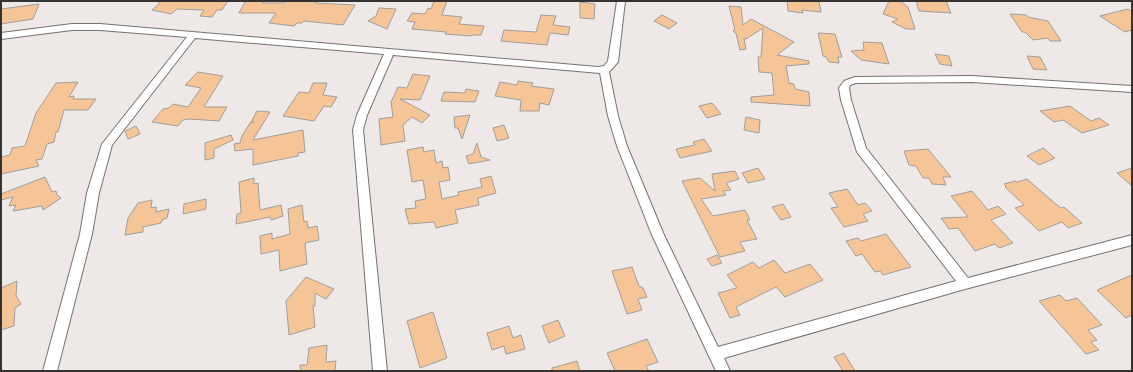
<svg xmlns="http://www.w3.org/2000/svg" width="1133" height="372" viewBox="0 0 1133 372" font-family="Arial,sans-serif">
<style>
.building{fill:#f5c598;stroke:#a19e9b}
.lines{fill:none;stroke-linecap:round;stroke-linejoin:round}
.minor-casing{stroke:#767270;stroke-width:2}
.minor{fill:#fff;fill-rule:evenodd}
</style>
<rect width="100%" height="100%" fill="#eee9e6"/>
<path class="building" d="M159,1H228L222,10H217L212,17L200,16L204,10L177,9L171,14L152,10L159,4Z
M250,1H264L263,3H284L286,1H316L315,3L355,5L343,25L304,21L302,23H297L294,26L269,23L276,13H239L245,2Z
M434,1H447L442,15L462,17L459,24L484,26L481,35H472L471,36L445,34L446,32L412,29L415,22L407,21L412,13L425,14L428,8L431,9Z
M787,1H819L821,12L802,10L803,13L788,11Z
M889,1H900L908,7L915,29H906L892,22L898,19L883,14Z
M916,1H946L951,13L919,11Z
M580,2L595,4L594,19L580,18Z
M39,4L33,19L1,24V9Z
M729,6L741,7L743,25L751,19L794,42L777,55L809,61V64L786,66L789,83L794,84L795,89L809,92L810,106L751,102V97L774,95L772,73L759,72L758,57H761L763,28L746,39L744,38L746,49L740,50L736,33L733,31L735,30Z
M379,8L396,9L387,29L368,21L376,16Z
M1128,9L1132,12V30L1125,32L1100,16Z
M1010,14L1026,15L1028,17L1048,21L1061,41H1050L1048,38L1033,40L1025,32H1022Z
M541,15L556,16L553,25L570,27L568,35L550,33L547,45L501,41L504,30L536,32Z
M662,15L677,23L669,29L654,21Z
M818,33L835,34L842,57H838L839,63L829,62L826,57L823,56Z
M863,42L882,43L889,64L861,60L851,51L864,50Z
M935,54L949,56L952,66L940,64Z
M1027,56L1040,57L1047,70L1033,69Z
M198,72L223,76L204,107H227L219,121L189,119L183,120L178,126L152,122L163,109L169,108L173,104L188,107L201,88L185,85Z
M413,74L430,76L420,100L400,99L430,115L422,123L412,117L403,125L405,141L381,145L379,119L393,117L391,102L398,87L407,88Z
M518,81L533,83L531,86L554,89L549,105L540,103L539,111H520L521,100L495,96L500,82L517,85Z
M78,82L69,97L74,96L73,99H96L88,110H64L58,132H56L54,142L47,144L42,159L36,160L39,166L1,174V157L10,155L12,148L25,146L36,113L56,83Z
M313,83H327L323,95L337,97L331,107L324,106L314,121L283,116L299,92L309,93Z
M466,89L479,91L475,102L441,101L444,92L465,93Z
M712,103L721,114L707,118L699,106Z
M1070,106L1091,121L1099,118L1109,125L1082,133L1063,120L1054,122L1040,111Z
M257,111L270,112L253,140L303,130L305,152L298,153V156L253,165V149L235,151L234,144L240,143L242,136L250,123L254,122H251Z
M470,115L462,139L458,128H455L454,117Z
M746,117L760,120L759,133L744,130Z
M504,125L509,138L497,141L493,128Z
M136,126L140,134L128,139L125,131Z
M231,135L233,140L214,149V158L205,160V143Z
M704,139L712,151L680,158L676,149L695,145L693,142Z
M477,143L481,157L490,160L469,164L466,156L473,154Z
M423,147L424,152L434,150L436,163L442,161L443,168L448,167L450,180L439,182L442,199L459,195L458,192L482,187L480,179L491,176L496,193L478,198L479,205L455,210L458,223L436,228L434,222L409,224L405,209L416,208L415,201L426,199L423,180L412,182L407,150Z
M1043,148L1055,158L1039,165L1027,156Z
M928,149L951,177H943L946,185L932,184L929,178H923L916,166L909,165L904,151Z
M758,168L765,179L748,183L742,173Z
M1132,168V186L1117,173Z
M735,171L739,179L726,183L731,190L723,191L726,195L701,199L713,216L745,210L750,220H747L757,239L740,242L745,251L720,257L682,181L700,178L715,191L712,174Z
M45,177L52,192L56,191L57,195L61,198L43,210L42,206L13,211L16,205L9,206L13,197L1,200V194Z
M254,178V184L258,183L260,210L281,205L283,216L271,220L270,217L236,224L237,214L241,213L239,182Z
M1027,179L1051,200L1061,208L1064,207L1082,223L1068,228L1062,222L1039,231L1015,208L1024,205L1005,187L1006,186L1004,184L1015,181L1017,182Z
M847,189L858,205L865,203L872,211L863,214L868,221L844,227L831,208L838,207L829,193Z
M972,191L988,210L998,206L1006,214L991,220L1013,243L999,248L995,244L975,251L958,228L949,229L941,218L968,217L951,196Z
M206,199V209L183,214L184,204Z
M152,200L151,208L156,207V212L169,209L167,218L162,220L161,223L143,227V232L125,235L128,218L138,203Z
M783,204L791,217L781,220L772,207Z
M302,205L304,222L307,221L308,228L317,226L319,240L305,243L307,264L280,271L279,250L261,254L260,236L272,233V239L290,234L288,209Z
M886,234L911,267L883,275L880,271L875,272L862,254L856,256L846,241L858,238L861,241Z
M717,255L722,263L712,266L707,259Z
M774,260L785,273L810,264L823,280L785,297L776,287L736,307L740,315L730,318L718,293L737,288L727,275L753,262L759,268Z
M632,267L639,286L643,288L647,297L638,299L642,310L627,314L612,271Z
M1132,275V315L1126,318L1097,290Z
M306,277L334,289L326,299L315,293V306H313L315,327L289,335L286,301Z
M17,281L16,296L21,304L15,308L14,326L1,330V288Z
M1060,295L1066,301L1077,298L1102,325L1088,330L1097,340L1091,342L1099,350L1086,354L1039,301Z
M433,312L447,358L420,368L407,321Z
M558,320L565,336L549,343L542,326Z
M509,326L513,338L521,335L525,349L506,354L504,346L492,350L487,333Z
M647,339L658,362L646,366L649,371H615L607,353Z
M327,345L326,362L336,361L335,371H301L300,365H307L309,348Z
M844,353L855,371H843L834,357Z
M577,361L580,371H552V368Z"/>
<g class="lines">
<defs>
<path id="minor" d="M617,1H625L618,62L609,72L618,116L627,146L664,235L718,347L956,281L857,152L841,100L839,88L844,81L855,77L972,76L1132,86V92L972,82L856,83L850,85L849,88L851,100L866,148L968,278L1132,235V245L965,289L724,358L730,371H716L652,235L617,146L608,116L600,73L393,55L367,115L363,130L387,371H373L353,130L357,115L384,54L195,38L112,145L99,193L92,234L57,371H43L80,234L87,193L102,144L187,37L100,30H72L1,39V33L72,24H100L598,67L604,66L608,61Z"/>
</defs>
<use href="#minor" class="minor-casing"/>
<use href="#minor" class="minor"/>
</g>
<rect width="1133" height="372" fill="none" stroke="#353332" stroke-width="4"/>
</svg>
